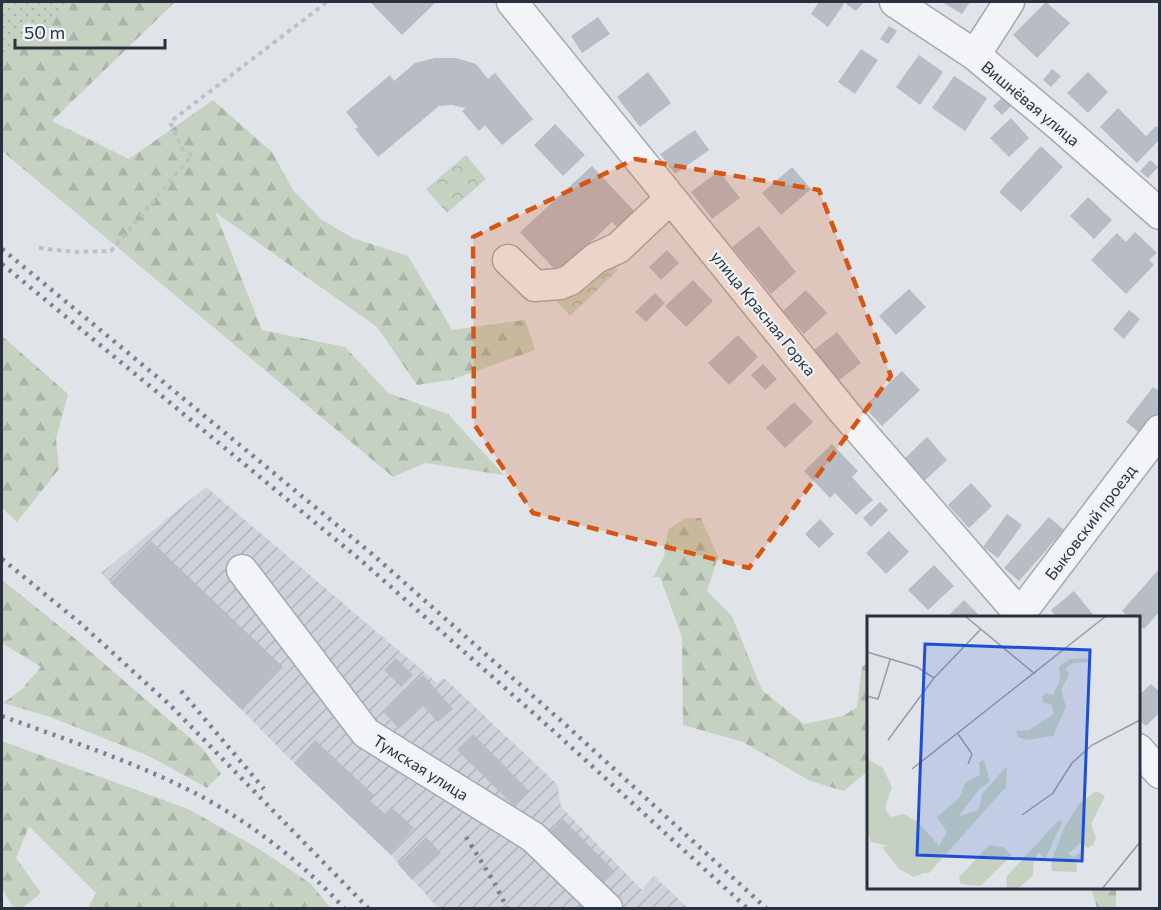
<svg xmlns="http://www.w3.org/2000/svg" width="1161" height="910" viewBox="0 0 1161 910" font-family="Commissioner,sans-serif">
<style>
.industrial{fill:url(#industrial-furrows)}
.grass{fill:url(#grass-dots)}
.forest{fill:url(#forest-firs)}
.park{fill:url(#park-crowns)}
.building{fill:#b7bcc5}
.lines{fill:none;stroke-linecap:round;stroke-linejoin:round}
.minor-casing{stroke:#a5aab2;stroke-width:33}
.path{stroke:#bec1c7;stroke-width:4;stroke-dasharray:4.5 4.5;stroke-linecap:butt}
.minor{stroke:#f2f4f7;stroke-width:30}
.rail{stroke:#7a8291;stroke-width:4.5;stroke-dasharray:3 6;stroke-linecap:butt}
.marked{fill:#d55511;fill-opacity:0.2;stroke:#d55511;stroke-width:4.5;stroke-dasharray:12 8;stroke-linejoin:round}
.labels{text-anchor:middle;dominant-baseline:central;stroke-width:4.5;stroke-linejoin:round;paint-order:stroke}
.street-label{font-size:16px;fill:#29313f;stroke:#eff2f6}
.inset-road{fill:none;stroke:#979ca4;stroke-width:1.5}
.view{fill:#1d4ed8;fill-opacity:0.15;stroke:#1d4ed8;stroke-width:3}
.inset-edge{fill:none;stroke:#29313f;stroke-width:3}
</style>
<defs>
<pattern id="industrial-furrows" width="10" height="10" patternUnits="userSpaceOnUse" patternTransform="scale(1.5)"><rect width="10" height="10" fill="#ced2da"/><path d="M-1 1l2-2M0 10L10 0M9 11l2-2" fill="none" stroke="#b1b5bc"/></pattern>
<pattern id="grass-dots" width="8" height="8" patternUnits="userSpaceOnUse" patternTransform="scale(1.5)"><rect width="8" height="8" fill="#c5d2c1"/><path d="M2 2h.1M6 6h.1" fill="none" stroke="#a9b5a7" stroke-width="1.8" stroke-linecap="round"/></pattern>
<pattern id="forest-firs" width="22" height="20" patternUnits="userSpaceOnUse" patternTransform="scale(1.5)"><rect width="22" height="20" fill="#c5d2c1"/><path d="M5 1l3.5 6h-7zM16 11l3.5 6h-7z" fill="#a9b5a7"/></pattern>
<pattern id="park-crowns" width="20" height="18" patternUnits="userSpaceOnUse" patternTransform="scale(1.5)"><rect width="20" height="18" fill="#c5d2c1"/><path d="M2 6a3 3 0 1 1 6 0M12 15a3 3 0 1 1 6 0" fill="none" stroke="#a9b5a7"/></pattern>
</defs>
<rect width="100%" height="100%" fill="#e0e3e8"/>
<path class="industrial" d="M206,487L437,683L444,678L557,784L561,807L642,890L654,876L688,908H438L390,854L294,763L242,710L101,573Z"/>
<path class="grass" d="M2,2H81L2,72Z"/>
<path class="forest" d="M68,2H175L52,121L129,159L213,100L272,152L293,190L322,220L353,238L408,256L452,330L525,320L535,350L451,380L417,385L377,327L215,212L262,330L345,347L388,393L448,414L504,475L425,463L393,477L2,151V61Z
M2,336L68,394L56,439L59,469L17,522L2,507Z
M685,518H701L718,557L707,591L732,616L762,690L799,720L804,724L843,716L857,707L862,666L868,664V771L844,791L810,781L743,742L683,725L682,637L660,577H653L664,557L668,530Z
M2,580L78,641L203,749L221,774L207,788L149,756L50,717L3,703L21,690L41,667L2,643Z
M2,741L188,809L256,847L310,883L331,908H88L96,893L29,826L16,858L41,893L22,908H14L2,889Z
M1091,888H1116V908H1097Z"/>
<path class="park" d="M466,155L486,179L447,213L426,189Z
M607,258L618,270L570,316L549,293Z"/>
<path class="building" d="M370,2H434L435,3L402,35Z
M819,2H841L844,4L828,27L811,14Z
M847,2H864L856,11L845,3Z
M942,2H970L962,14Z
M1046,2L1070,23L1037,58L1013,35Z
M598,17L610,34L582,53L571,36Z
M889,26L897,31L888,44L880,39Z
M861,49L878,60L855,94L838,82Z
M919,55L943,72L920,105L896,87Z
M435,58H456L476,64L488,79L495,73L533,119L502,145L485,125L479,131L462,111L466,108L452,105L439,106L378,157L355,129L358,127L346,112L390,75L394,81L415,63Z
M1052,69L1061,76L1051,87L1043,80Z
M648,72L671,103L640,127L617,97Z
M1088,72L1108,92L1088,113L1067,93Z
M954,76L987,98L965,131L932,108Z
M1007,93L1015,102L1002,115L993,106Z
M1118,108L1146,136L1156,126L1160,129V139L1137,163L1100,127Z
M1011,118L1029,138L1009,157L990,138Z
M555,124L585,155L563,176L534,145Z
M695,130L709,150L675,174L660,154Z
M1041,146L1063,167L1021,212L999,192Z
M1150,160L1158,167L1148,178L1140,171Z
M592,166L639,216L622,232L612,222L558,273L520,232Z
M792,167L811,189L781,215L762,193Z
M719,171L740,198L712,219L691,192Z
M1088,197L1112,220L1094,239L1070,216Z
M759,226L796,272L771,294L732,247Z
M1135,232L1157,253L1149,260L1154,265L1126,294L1091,260L1117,233L1126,242Z
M667,250L679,263L661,280L649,267Z
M693,280L713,301L686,327L665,306Z
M909,289L926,307L896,335L879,316Z
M806,290L827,313L804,334L783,311Z
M655,293L665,303L646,322L635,312Z
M1129,310L1140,319L1124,339L1113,329Z
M837,332L861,363L838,381L814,350Z
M738,335L758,357L729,385L708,363Z
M763,364L777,379L765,390L751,375Z
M902,371L920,390L882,426L864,407Z
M1153,387L1160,392V426L1148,440L1126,422Z
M794,402L813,422L785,448L766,428Z
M927,437L947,460L922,483L902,461Z
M832,444L858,471L852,477L873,500L856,515L835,493L830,498L804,471Z
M971,483L992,506L969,528L948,505Z
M880,502L888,510L871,527L863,518Z
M1007,514L1022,525L998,558L983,547Z
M1049,517L1064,530L1019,581L1004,568Z
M820,519L834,534L819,548L805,534Z
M889,531L909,552L886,574L866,553Z
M151,541L283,667L242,710L110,583Z
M934,565L954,586L928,610L908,590Z
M1160,568V611L1144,629L1138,625V618H1130L1122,611Z
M1074,591L1095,617L1094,618H1057L1051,610Z
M964,600L978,614L974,618H946Z
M396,658L413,675L401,687L384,670Z
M423,675L453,709L438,722L423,706L399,729L383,711Z
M1151,684L1160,692V712L1146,726L1138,719V696Z
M473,734L529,791L514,806L457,750Z
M315,740L374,795L369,800L385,814L391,807L414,828L390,854L294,763Z
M563,819L615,872L600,886L549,833Z
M426,837L441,853L412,880L398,864Z"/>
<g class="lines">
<defs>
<path id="minor" d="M512,2L844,412L1023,618
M895,2L975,55L1060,126L1160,214
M975,55L1009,2
M508,260L535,286L560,284L570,280L596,258L618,248L671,198
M242,570L366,733L533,837L607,908
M1020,614L1160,430
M1138,749L1160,773"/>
</defs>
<use href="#minor" class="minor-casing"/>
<path class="path" d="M39,248L74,252L111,251L192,155L184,152L170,122L327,2"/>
<use href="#minor" class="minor"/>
<path class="rail" d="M2,249L372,554L567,726L766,908
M2,264L364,563L558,735L747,908
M2,559L80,623L170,705L368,908
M181,691L264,789
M2,716C64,739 129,760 189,790C246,819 301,861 344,908
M466,837L494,882L507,908"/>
</g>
<path class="marked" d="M635,159L819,190L891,376L749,568L533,513L474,424L473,237Z"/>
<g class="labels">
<g class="street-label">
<text transform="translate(1031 103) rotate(40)">Вишнёвая улица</text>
<text transform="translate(764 313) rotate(51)">улица Красная Горка</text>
<text transform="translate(1090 522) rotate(-53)">Быковский проезд</text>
<text transform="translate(421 767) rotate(32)">Тумская улица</text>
</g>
</g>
<g transform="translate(867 616)">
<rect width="273" height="273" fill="#e0e3e8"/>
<path d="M50,224L65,241L61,255L47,261L32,253L15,231Z" fill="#c5d2c1"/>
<path d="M222,42V46L206,47L198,53L202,58L194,74L199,91L186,120L159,124L151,121L149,115L162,114L187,98L184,88L177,87L175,81L178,77L186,79L193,64L192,50L203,43ZM0,143L16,152L25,171L18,192L23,201L37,198L52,207L72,230L80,216L70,201L92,182L99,166L113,159L112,146L117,144L123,166L112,173L91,201L112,193L115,178L140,150L139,171L62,257H45L34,249L56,253L63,241L50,226L39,234L4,226L0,213ZM229,175L238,180L224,208L229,222L226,229L221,232L213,227L201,238L206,241L213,237L216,242L209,246L210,256L185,255L184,246L198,210L212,188ZM192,204L195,206L178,243L172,236L167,243L166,259L151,273H140L139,261ZM122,229L136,231L145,239L114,270L94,268L92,261Z" fill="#c5d2c1"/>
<path class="inset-road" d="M98,0L168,58M0,36L50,51L67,62M0,80L11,83L23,44M91,118L105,138L101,148M21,124L67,62L114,13M45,153L239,0M155,199L186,177L205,147L225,129L273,104M235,273L273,226"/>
<path class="view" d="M58,28L223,34L215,245L50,239Z"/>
<rect width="273" height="273" class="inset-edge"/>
</g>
<rect width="1161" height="910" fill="none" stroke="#29313f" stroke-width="6"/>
<path d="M15 39v9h150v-9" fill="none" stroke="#29313f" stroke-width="3"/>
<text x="24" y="39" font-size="18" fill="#29313f" stroke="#eff2f6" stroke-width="4.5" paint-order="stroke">50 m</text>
</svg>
